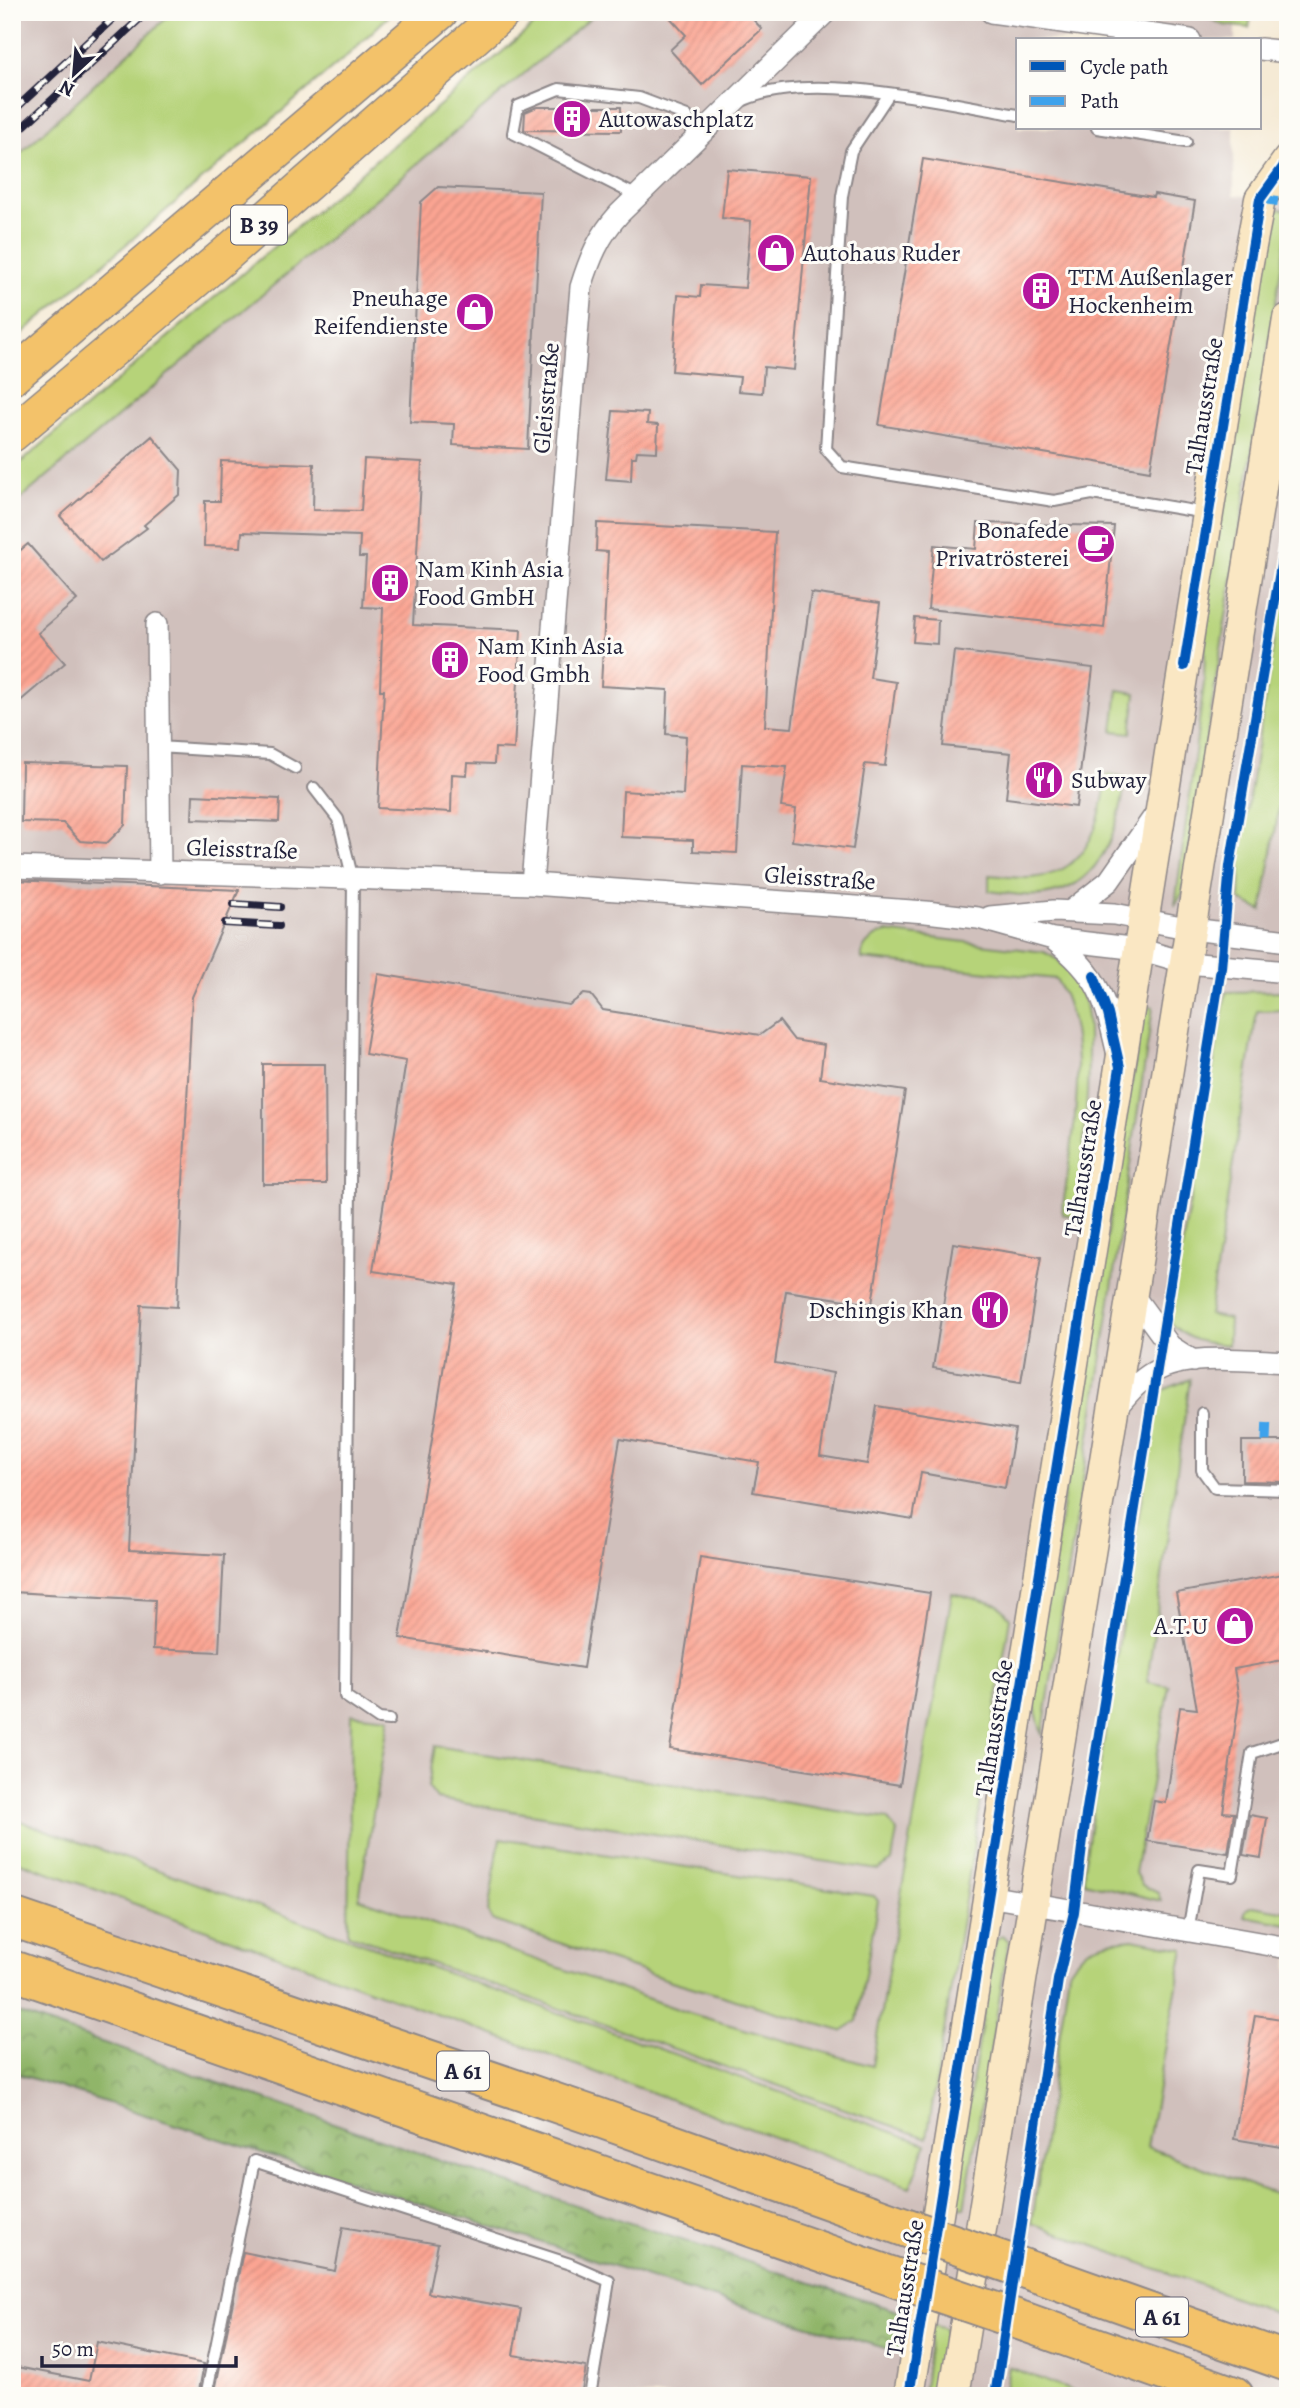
<svg xmlns="http://www.w3.org/2000/svg" width="1300" height="2408" viewBox="0 0 1300 2408" font-family="Alegreya,serif">
<style>
.industrial{fill:#d0c0bc}
.grass{fill:#b6d379;stroke:#6c7a5a;stroke-width:2}
.forest{fill:url(#forest-crowns);stroke:#596c52;stroke-width:2}
.building{fill:url(#building-hatch)}
.lines{fill:none;stroke-linecap:round;stroke-linejoin:round}
.service-casing{stroke:#8c8688;stroke-width:14}
.minor-casing{stroke:#8c8688;stroke-width:24}
.secondary-casing{stroke:#8c8688;stroke-width:33}
.trunk-casing{stroke:#8c8688;stroke-width:38}
.motorway-casing{stroke:#8c8688;stroke-width:42}
.service{stroke:#fff;stroke-width:10}
.minor{stroke:#fff;stroke-width:21}
.secondary{stroke:#fae7c3;stroke-width:30}
.trunk{stroke:#f3c26a;stroke-width:35}
.motorway{stroke:#f3c26a;stroke-width:38}
.rail-casing{stroke:#22223b;stroke-width:8}
.rail{stroke:#fdfcf7;stroke-width:5;stroke-dasharray:16;stroke-linecap:butt}
.motorway-bridge-casing{stroke:#8c8688;stroke-width:42;stroke-linecap:butt}
.motorway-bridge{stroke:#f3c26a;stroke-width:38}
.quiet{stroke:#3ea2ec;stroke-width:9;stroke-dasharray:18 9;stroke-linecap:butt}
.cycleway-casing{stroke:#fdfcf7;stroke-width:15}
.cycleway{stroke:#0057b8;stroke-width:10}
.labels{text-anchor:middle;dominant-baseline:central;stroke-width:6;stroke-linejoin:round;paint-order:stroke}
.shield{fill:#fdfcf7;stroke:#646373;stroke-width:2}
.shield-label{font-size:23px;font-weight:bold;fill:#22223b}
.poi-label{font-size:24px;fill:#22223b;stroke:#fdfcf7;text-anchor:start}
.street-label{font-size:24px;fill:#22223b;stroke:#fdfcf7}
</style>
<defs>
<pattern id="forest-crowns" width="20" height="18" patternUnits="userSpaceOnUse" patternTransform="scale(1.75)"><rect width="20" height="18" fill="#90b569"/><path d="M2 6a3 3 0 1 1 6 0M12 15a3 3 0 1 1 6 0" fill="none" stroke="#759358"/></pattern>
<pattern id="building-hatch" width="6" height="6" patternUnits="userSpaceOnUse" patternTransform="scale(1.75)"><rect width="6" height="6" fill="#fba492"/><path d="M-1 1l2-2M0 6l6-6M5 7l2-2" fill="none" stroke="#d78d7f"/></pattern>
</defs>
<rect width="100%" height="100%" fill="#fdfcf7"/>
<filter id="ink" filterUnits="userSpaceOnUse"><feTurbulence type="fractalNoise" baseFrequency=".0143" numOctaves="2"/><feDisplacementMap in="SourceGraphic" scale="14" xChannelSelector="R" yChannelSelector="G"/><feConvolveMatrix kernelMatrix="1 2 1 2 8 2 1 2 1" color-interpolation-filters="sRGB"/></filter>
<filter id="wash" filterUnits="userSpaceOnUse"><feTurbulence type="fractalNoise" baseFrequency=".00686" numOctaves="4" result="noise"/><feDisplacementMap in="SourceGraphic" scale="28" xChannelSelector="R" yChannelSelector="G"/><feGaussianBlur stdDeviation="1.57" result="paint"/><feColorMatrix in="noise" values="0 0 0 0 0 0 0 0 0 0 0 0 0 0 0 0 0 1.4 0 .05"/><feComposite in="paint" operator="in"/></filter>
<g filter="url(#wash)">
<rect width="100%" height="100%" fill="#f5ead5"/>
<path class="industrial" d="M12,12H173L12,161Z
M597,12H1235V40H1018V128H1234V195L1288,199V2396H12V506Z"/>
<path class="grass" d="M173,12H393L349,54L12,342V161Z
M549,12H597L12,506V470Z
M1209,12H1252L1249,28L1224,25L1208,18Z
M1268,207L1288,210V224L1182,894L1175,906L1204,683L1207,582Z
M1288,549V754L1262,911L1240,900L1241,850Z
M1118,690L1136,693L1131,733L1113,731Z
M1107,774L1126,777C1120,824 1103,885 1048,894C1029,898 1008,893 989,891V875C1004,876 1022,880 1038,877C1090,870 1102,818 1107,774Z
M886,932L1044,952C1065,962 1077,979 1084,1001C1089,1018 1088,1036 1088,1054C1088,1109 1082,1163 1076,1217L1062,1214C1071,1144 1094,1041 1056,979L862,959C860,944 874,937 886,932Z
M1288,991V1010L1257,1011L1209,1315L1229,1319L1228,1345C1202,1343 1188,1341 1169,1322L1226,992Z
M1144,1006L1153,1007L1095,1403L1042,1736L1032,1694Z
M1190,1379L1147,1682L1169,1686L1135,1873L1142,1885L1158,1893L1161,1901L1084,1882V1867L1158,1392Z
M952,1593L999,1605L1010,1618L927,2138L348,1934L351,1714L389,1718L359,1898L692,2014L872,2066Z
M435,1746L887,1819L897,1831L892,1861L878,1870L437,1799L428,1787Z
M12,1818L926,2144L910,2187L12,1859Z
M500,1838L874,1896L878,1901L857,2021L841,2031L668,1980L492,1920L488,1912Z
M1253,1906L1288,1912V1924L1244,1916L1246,1910Z
M1002,1935L1009,1941L964,2208L952,2204L996,1940Z
M1133,1939L1184,1949L1147,2147L1288,2199V2317L1032,2223L1069,1971C1088,1941 1100,1943 1133,1939Z
M932,2325L946,2329L935,2396H923Z
M1009,2367L1085,2396H1004Z"/>
<path class="forest" d="M12,2011L454,2165L921,2319L916,2357L713,2298L12,2072Z"/>
<g id="blocks">
<path class="building" d="M665,12H746L762,29L702,85L670,50L686,35Z
M537,107H621V131L524,130L525,112Z
M923,159L1153,197L1154,194L1195,201L1150,471L879,425Z
M727,169L811,176L794,370L764,367L762,393L738,391L740,377L672,371L678,295L700,297L701,285L745,288L751,221L722,218Z
M438,187L541,192L528,449L453,445L454,424L410,422L421,202Z
M613,411L648,413L647,424L658,425L657,452L637,451L636,457H632L631,481L606,479Z
M152,436L181,470L180,494L144,525L147,528L101,562L60,516Z
M364,459L422,462L413,625L521,630L514,749L495,748L494,764L468,763L467,775L452,774L451,812L378,808L384,690H380L383,608L363,607L366,557H359L360,536L242,532L241,547L204,546L205,501H220L221,461L314,464L313,510L361,511Z
M597,523L775,532L765,726L792,728L811,593L880,603L870,678L896,682L885,766L865,764L853,849L792,841L796,809L781,807L787,767L742,764L737,853L693,851V840L621,837L623,791L683,795L686,736L666,734L668,690L601,686L608,552L596,551Z
M978,523L1114,526L1104,628L928,609L934,545L976,549Z
M28,544L77,600L38,633L65,663L12,708V557Z
M915,618L938,620L937,644L913,642Z
M954,651L1093,668L1076,807L1006,798L1011,753L943,746Z
M22,763L127,766L125,825L107,843L80,841L63,823L21,822Z
M193,795L280,799L279,822L192,819Z
M12,880L239,890L192,997L177,1307L141,1305L129,1550L224,1555L219,1652L153,1649L155,1600L12,1592Z
M378,974L569,1005L584,994L591,995L603,1010L760,1035L779,1021L794,1040L824,1045L820,1078L905,1091L872,1304L786,1291L775,1363L833,1373L820,1456L867,1464L877,1406L1015,1429L1005,1488L921,1473L913,1519L753,1492L759,1462L620,1439L583,1668L400,1638L457,1284L373,1271L406,1061L365,1054Z
M263,1064H325L326,1184H263Z
M953,1243L1041,1257L1021,1382L933,1368Z
M1242,1441H1288V1482L1242,1481Z
M700,1557L930,1593L900,1785L670,1749Z
M1288,1573V1659L1234,1669L1239,1700L1223,1812L1234,1813L1228,1853L1147,1841L1154,1801L1166,1803L1180,1707L1197,1709L1176,1593Z
M1250,1815L1267,1818L1261,1858L1243,1855Z
M1255,2015L1288,2020V2148L1234,2139Z
M343,2227L438,2244L428,2293L521,2309L513,2355L586,2367L581,2396H214L243,2252L335,2271Z
M97,2342L204,2364L198,2396H12V2366L89,2381Z"/>
</g>
</g>
<g filter="url(#ink)">
<use href="#blocks" fill-opacity="0" stroke="#8c8688" stroke-width="2"/>
<g class="lines">
<defs>
<path id="service" d="M889,94L851,151L842,196L826,449L842,467L1054,501L1092,494L1206,513
M744,100C811,70 945,103 1018,115
M1097,128L1186,142
M637,196L513,133L518,106L559,89L639,98L687,116L695,140
M158,747L270,754L295,768
M314,788L338,819L353,880L345,1696L379,1719L389,1720
M1202,1413V1470L1215,1488L1288,1490
M1188,1931L1199,1870L1232,1875L1252,1753L1288,1741
M206,2396L254,2161L570,2264L609,2281L590,2396"/>
<path id="minor" d="M991,12L1190,40
M1260,49L1288,52
M157,624L160,873
M12,867L532,884L926,912L978,918L1053,939L1139,949L1187,963L1288,972
M532,884L581,287C590,258 599,236 619,214L826,12
M1071,911L1109,881L1158,811
M990,917L1054,911L1114,914L1192,929L1288,941
M1053,939C1100,976 1105,998 1118,1055
M1132,1294L1170,1346L1193,1361
M1115,1409C1127,1395 1138,1381 1154,1372C1185,1352 1252,1361 1288,1362
M988,1896L1288,1948"/>
<path id="secondary" d="M909,2396L1248,262L1260,199L1288,160
M954,2396C1063,1703 1180,1012 1288,319"/>
<path id="trunk" d="M12,377L440,12
M12,434L224,256L503,12"/>
<path id="motorway" d="M12,1917L594,2116L913,2230
M12,1970L905,2281
M1037,2273L1288,2362
M1028,2323L1234,2396"/>
</defs>
<use href="#service" class="service-casing"/>
<use href="#minor" class="minor-casing"/>
<use href="#secondary" class="secondary-casing"/>
<use href="#trunk" class="trunk-casing"/>
<use href="#motorway" class="motorway-casing"/>
<use href="#service" class="service"/>
<use href="#minor" class="minor"/>
<use href="#secondary" class="secondary"/>
<use href="#trunk" class="trunk"/>
<use href="#motorway" class="motorway"/>
<defs>
<path id="rail" d="M12,19L19,12
M12,112L120,12
M12,137L147,12
M233,904L280,907
M225,923L279,926"/>
</defs>
<use href="#rail" class="rail-casing"/>
<use href="#rail" class="rail"/>
<defs>
<path id="motorway-bridge" d="M913,2230L1037,2273
M905,2281L1028,2323"/>
</defs>
<use href="#motorway-bridge" class="motorway-bridge-casing"/>
<use href="#motorway-bridge" class="motorway-bridge"/>
<path class="quiet" d="M1260,199L1288,203
M1266,1441L1267,1415"/>
<defs>
<path id="cycleway" d="M1184,666L1260,199L1288,160
M909,2396L1120,1067L1108,1014L1094,976
M995,2396L1058,1980L1074,1912L1086,1815L1221,968L1230,866L1288,524"/>
</defs>
<use href="#cycleway" class="cycleway-casing"/>
<use href="#cycleway" class="cycleway"/>
</g>
</g>
<defs>
<symbol id="building-disc" viewBox="-11 -11 22 22"><circle r="9.5" fill="#b5179e" stroke="#fdfcf7"/><path d="M-4-6H4V6H1V3H-1V6H-4ZM-2.5-4.3h1.7v1.8h-1.7ZM.8-4.3h1.7v1.8H.8ZM-2.5-1h1.7V.8h-1.7ZM.8-1h1.7V.8H.8Z" fill="#fff"/></symbol>
<symbol id="shop-disc" viewBox="-11 -11 22 22"><circle r="9.5" fill="#b5179e" stroke="#fdfcf7"/><path d="M-5-2.5h2.3a2.7 3.5 0 0 1 5.4 0H5L5.5 6h-11ZM-1.5-2.5h3a1.5 2.3 0 0 0-3 0Z" fill="#fff"/></symbol>
<symbol id="cafe-disc" viewBox="-11 -11 22 22"><circle r="9.5" fill="#b5179e" stroke="#fdfcf7"/><path d="M-5.5-4.5H6V0H3Q3 3.5 0 3.5H-2.5Q-5.5 3.5-5.5 0ZM3-3.2v2h1.7v-2ZM-6 4.5H4V6H-6Z" fill="#fff"/></symbol>
<symbol id="restaurant-disc" viewBox="-11 -11 22 22"><circle r="9.5" fill="#b5179e" stroke="#fdfcf7"/><path d="M-5-6h1v4h1v-4h1v4h1v-4h1v5L-1.5 .5V6h-2V.5L-5-1ZM5-6V6H3V1.5H1.5Q1.5-4 5-6Z" fill="#fff"/></symbol>
</defs>
<g fill-rule="evenodd">
<use href="#building-disc" x="550" y="97" width="44" height="44"/>
<use href="#shop-disc" x="754" y="231" width="44" height="44"/>
<use href="#building-disc" x="1019" y="269" width="44" height="44"/>
<use href="#shop-disc" x="453" y="290" width="44" height="44"/>
<use href="#cafe-disc" x="1074" y="522" width="44" height="44"/>
<use href="#building-disc" x="368" y="561" width="44" height="44"/>
<use href="#building-disc" x="428" y="638" width="44" height="44"/>
<use href="#restaurant-disc" x="1022" y="758" width="44" height="44"/>
<use href="#restaurant-disc" x="968" y="1288" width="44" height="44"/>
<use href="#shop-disc" x="1213" y="1604" width="44" height="44"/>
</g>
<g class="labels">
<g class="shield">
<rect x="231" y="205.5" width="56" height="39" rx="5"/>
<rect x="437" y="2051.5" width="52" height="39" rx="5"/>
<rect x="1136" y="2297.5" width="52" height="39" rx="5"/>
</g>
<g class="shield-label">
<text x="259" y="225">B 39</text>
<text x="463" y="2071">A 61</text>
<text x="1162" y="2317">A 61</text>
</g>
<g class="poi-label">
<text x="599" y="119">Autowaschplatz</text>
<text x="803" y="253">Autohaus Ruder</text>
<text x="1068" y="277">TTM Außenlager<tspan x="1068" dy="28">Hockenheim</tspan></text>
<text x="448" y="298" text-anchor="end">Pneuhage<tspan x="448" dy="28">Reifendienste</tspan></text>
<text x="1069" y="530" text-anchor="end">Bonafede<tspan x="1069" dy="28">Privatrösterei</tspan></text>
<text x="417" y="569">Nam Kinh Asia<tspan x="417" dy="28">Food GmbH</tspan></text>
<text x="477" y="646">Nam Kinh Asia<tspan x="477" dy="28">Food Gmbh</tspan></text>
<text x="1071" y="780">Subway</text>
<text x="963" y="1310" text-anchor="end">Dschingis Khan</text>
<text x="1208" y="1626" text-anchor="end">A.T.U</text>
</g>
<g class="street-label">
<text transform="translate(546 398) rotate(-85)">Gleisstraße</text>
<text transform="translate(1204 406) rotate(-81)">Talhausstraße</text>
<text transform="translate(242 849) rotate(2)">Gleisstraße</text>
<text transform="translate(820 878) rotate(4)">Gleisstraße</text>
<text transform="translate(1083 1168) rotate(-81)">Talhausstraße</text>
<text transform="translate(994 1728) rotate(-81)">Talhausstraße</text>
<text transform="translate(905 2288) rotate(-81)">Talhausstraße</text>
</g>
</g>
<rect width="1300" height="2408" fill="none" stroke="#fdfcf7" stroke-width="42"/>
<rect x="1016" y="38" width="245" height="91" fill="#fdfcf7" stroke="#a5a5ac" stroke-width="2"/>
<rect x="1030" y="61" width="35" height="10" fill="#0057b8" stroke="#a5a5ac" stroke-width="2"/>
<text x="1080" y="74" font-size="21" fill="#22223b">Cycle path</text>
<rect x="1030" y="96" width="35" height="10" fill="#3ea2ec" stroke="#a5a5ac" stroke-width="2"/>
<text x="1080" y="108" font-size="21" fill="#22223b">Path</text>
<g transform="translate(74 74) rotate(206)" stroke="#fdfcf7" stroke-width="5" paint-order="stroke">
<path d="M0-5L12 26L0 18L-12 26Z" fill="#22223b"/>
<text y="-10" font-size="19" font-weight="bold" text-anchor="middle" fill="#22223b">N</text>
</g>
<path d="M42 2356v10h194v-10" fill="none" stroke="#22223b" stroke-width="3.5"/>
<text x="52" y="2356" font-size="21" fill="#22223b" stroke="#fdfcf7" stroke-width="5" paint-order="stroke">50 m</text>
</svg>
